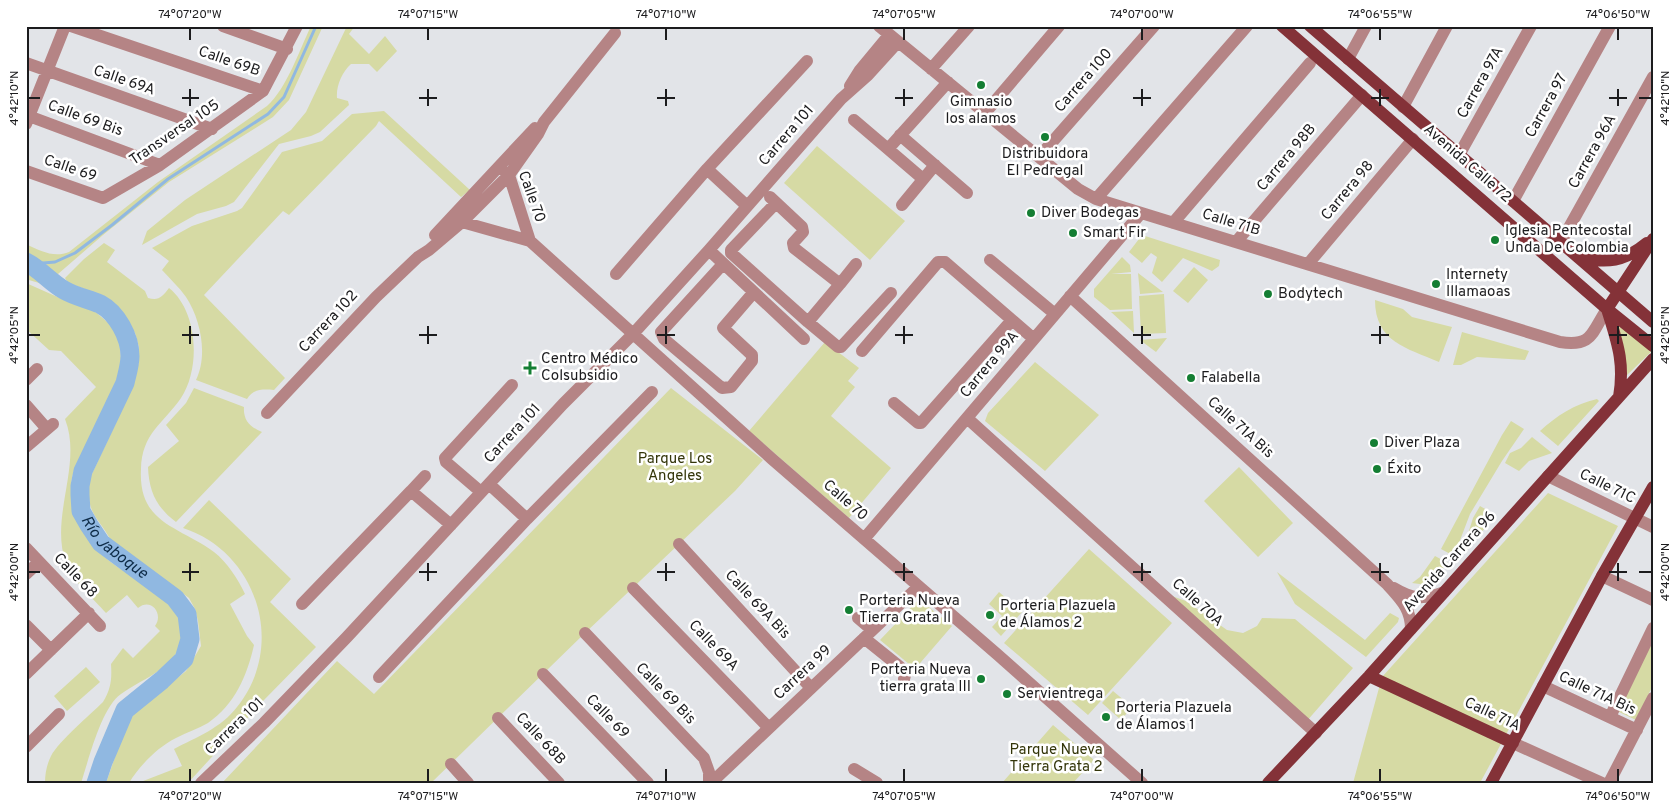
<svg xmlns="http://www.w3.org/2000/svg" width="1679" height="809" viewBox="0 0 1679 809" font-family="Overpass,sans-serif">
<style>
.green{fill:#d6daa4}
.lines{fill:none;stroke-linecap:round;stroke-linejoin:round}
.stream{stroke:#90b8e1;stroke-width:3}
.river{stroke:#90b8e1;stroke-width:19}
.minor{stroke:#b58485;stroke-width:12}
.major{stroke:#843238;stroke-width:12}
.ticks{fill:none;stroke:#1c1c1e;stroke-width:2}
.poi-dot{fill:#147e33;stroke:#fff;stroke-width:2}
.labels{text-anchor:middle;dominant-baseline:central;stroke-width:5;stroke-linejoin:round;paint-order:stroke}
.street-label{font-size:15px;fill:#1c1c1e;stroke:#fff}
.poi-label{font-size:15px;fill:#1c1c1e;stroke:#fff;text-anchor:start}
.park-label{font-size:15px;fill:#34360a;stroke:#fff}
.water-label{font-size:16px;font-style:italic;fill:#0d2b47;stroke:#fff}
.neatline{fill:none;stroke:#1c1c1e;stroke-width:2}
.ticks-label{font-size:12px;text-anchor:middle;fill:#1c1c1e}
</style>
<rect width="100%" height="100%" fill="#e2e4e8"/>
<path class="green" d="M311,26H323L289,100L273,117L169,182L103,235L58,274C61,296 134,294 130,356C128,389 108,418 94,447C90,456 84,466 82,475C78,494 84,511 95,525C100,532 106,539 113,545C100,516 84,516 90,478L133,386L139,361V347L135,333L121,312L107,300L85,289L68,283L65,278L84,259L104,243L115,250L107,262L145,291L148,298C159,301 162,297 169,288C198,311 201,368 181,398C163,424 142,433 141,469C138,524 179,526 214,552C227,562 238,579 245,594L230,604L247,636L254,645C247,676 235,704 208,723C198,729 187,732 176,738C158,747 140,765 129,783H106L125,728L131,715L186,671L201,646L198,621L195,609L189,598L133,556L114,545L187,601L194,615L198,640L192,656L127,713L121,725L99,783H91L120,707L183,654L190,641L186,614L176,599L102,546L82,523L77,509L74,487L77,472L90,440C84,450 76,462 73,474C70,484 71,493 73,504C76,524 90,544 106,558C129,579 181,596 182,632C182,667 144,677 121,694C101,708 89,759 81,783H45C45,773 47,764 51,756C59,741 90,715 103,702C111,689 112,679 111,664L123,648L133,658L160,631L155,626C164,614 151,597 138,608L127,595L106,613C93,598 73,582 66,563C49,517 83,465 65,419L96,387L61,351L49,350L26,329V283L62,299L92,309L112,326L119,340L121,358L119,374L100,419C120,384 139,336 99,307C83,296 45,285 26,279V244C40,251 54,258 69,252L158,182L267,106C287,88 299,51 311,26Z
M347,26H355L349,34L369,54L385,36L397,51L377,72L369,64H351C342,72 336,86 337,98L348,101L349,105L320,132L311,136L279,144L234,202L226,206L197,214L142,245L147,231L185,200L291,130L306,112Z
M384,111L470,190L461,197L379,121L376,126L289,215L283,211L204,295L285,378L274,390C262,389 253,389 247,399L196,380C208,355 201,320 186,297C179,287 170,279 162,270L169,261L152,248L192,226L237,211L242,208L282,152L322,141L352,114Z
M817,146L905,221L870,260L784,183Z
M1142,235L1220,260L1219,266L1212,271L1183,258L1162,282L1152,273L1157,257L1151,253L1142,263L1129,252Z
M1122,257L1130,265L1131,272L1111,274H1131L1132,309L1110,310L1094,297V289Z
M1194,267L1208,280L1188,303L1173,291Z
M1138,273L1163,292L1140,294Z
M1164,294L1166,333L1141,334L1139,296Z
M1375,300L1403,309L1412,317L1452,327L1439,362C1407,348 1375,342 1375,300Z
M1133,311L1134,333L1111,312Z
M1613,321L1652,351L1627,375L1623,349Z
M1462,332L1529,351L1525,360L1477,357L1461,365H1453Z
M1167,338L1156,352L1140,340Z
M825,342L859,368L848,381L855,387L831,416L891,468L849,518L749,431Z
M1035,362L1099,415L1045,471L985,421L988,413Z
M194,388L244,407C243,420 250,427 262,432L176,522C156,507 149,491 148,467L179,441L166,425L186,403Z
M671,388L763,460L735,491L585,633L431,783H222L337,661L374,694Z
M1597,399L1599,401L1558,446L1540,431C1556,416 1575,404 1597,399Z
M1511,421L1524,429L1502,461L1470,514L1454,556L1441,549L1502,435Z
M1532,437L1552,453L1529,461L1519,471L1505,463L1510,453L1521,448Z
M1239,467L1293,523L1258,557L1204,501Z
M1548,493L1618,526L1480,783H1353L1382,677Z
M209,500L291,579L270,602L316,647L264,700L188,783H138L182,766L174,749C197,737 221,728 237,707C287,645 257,552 183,528Z
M1480,506L1492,513L1487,526L1462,553L1473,518Z
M1089,549L1172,623L1088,715L1004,643Z
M1435,556L1448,563L1427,585L1412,583L1420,577Z
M1277,572L1365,640L1390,613L1399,618L1398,622L1366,657L1295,604Z
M999,592L1022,612L1001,636L992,627L1002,616L989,604Z
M1169,595L1186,601L1227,630L1243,633L1257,626L1262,618L1295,619L1353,668L1306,722Z
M919,599L952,626L915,669L880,640Z
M1653,638V685L1636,720L1617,711Z
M86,667L100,682L67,711L54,696Z
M1113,691L1132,707L1121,720L1102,703Z
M1053,725L1094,760L1073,783H1002Z"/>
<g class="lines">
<path class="stream" d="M31,264L55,262L75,253L112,225L168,179L268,114L284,97L316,26"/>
<path class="river" id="s1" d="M26,262C40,269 50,282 64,290C74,296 88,299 100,304C117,313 130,337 130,356C130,365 127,374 125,383L83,471L80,486V495L81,511L89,525L101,543L175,598L187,614L190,639L184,659L162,680L125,710L103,762L96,783"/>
<path class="minor" d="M71,26L263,91
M223,26L287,49
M879,26L1078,189L1096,199L1560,342C1593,347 1591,333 1607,309
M1348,59L1366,26
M26,63L212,129
M931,69L969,26
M850,86L860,70L889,35
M1403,107L1447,26
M985,113L1059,26
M26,115L160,165
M854,120L888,149L948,82
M26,124L65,26
M900,135L967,193
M888,149L923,179
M1459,155L1531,26
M1039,157L1154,26
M26,171L103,198L160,165L263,91L297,26
M505,172L509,175L530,241
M770,197L802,227L803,232L793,243L794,248L840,284L856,264
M1096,199L1247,26
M1513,201L1610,26
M776,203L731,250V253L808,322L838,347H841L891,293
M902,205L935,165
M747,206L707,169L807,61
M454,216L462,222L530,241L772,459L998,655L1142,783
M1173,223L1310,63
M435,235L535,128
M1236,242L1362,95
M1561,242L1653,77
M709,250L804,339
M990,260L1055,314
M723,264L661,332L664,339L722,388L731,387L752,361V355L723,328L754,292
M1308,264L1413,139
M616,274L707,169
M1070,296L1387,584C1400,599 1411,608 1411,629
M808,322L840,284
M862,351L938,262H945L1012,320
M26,380L37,369
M894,403L918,423H921L1012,320L1034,339
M26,405L47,429
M267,413L376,297L418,257L429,250L462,222L509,175L538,134L544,122L615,33
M967,418L1316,733
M26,447L53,424
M1548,476L1653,527
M489,484L527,519L652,392
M411,491L425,476
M481,492L446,462L445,458L512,385
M864,539L1141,213
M679,544L811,688
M26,548L100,626
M26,574L39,562
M1602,576L1653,600
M633,588L769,728
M1394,588C1412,599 1424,600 1444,592
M302,604L411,491L451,525
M858,618L872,630
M26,625L51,650
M585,633L704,758L709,772V783
M864,638L900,667L905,675L904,679
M26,674L89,613
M543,674L648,783
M379,677L527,519
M1543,686L1637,730
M1610,717L1653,628
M498,718L559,783
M1513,743L1602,783
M26,747L59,714
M451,764L468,783
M854,769L877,783
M201,783L264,723L347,637L563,404L633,334L709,250L841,99L868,75L898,42
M711,783L918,587
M1609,783L1653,698"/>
<path class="major" d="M1282,26L1607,309L1653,346
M1310,26L1653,322
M1579,258C1608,263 1624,262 1647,243
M1607,309C1617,342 1625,362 1619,397
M1607,309L1653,239
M1369,676L1513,743
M1268,783L1369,676L1653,359
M1491,783L1602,576L1653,487"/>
</g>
<path class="ticks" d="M190,28V40M428,28V40M666,28V40M904,28V40M1142,28V40M1380,28V40M1618,28V40M190,89V106M428,89V106M666,89V106M904,89V106M1142,89V106M1380,89V106M1618,89V106M28,98H40M182,98H199M419,98H437M657,98H675M895,98H913M1133,98H1151M1371,98H1389M1609,98H1627M1639,98H1652M190,326V344M428,326V344M666,326V344M904,326V344M1142,326V344M1380,326V344M1618,326V344M28,335H40M182,335H199M419,335H437M657,335H675M895,335H913M1133,335H1151M1371,335H1389M1609,335H1627M1639,335H1652M190,563V581M428,563V581M666,563V581M904,563V581M1142,563V581M1380,563V581M1618,563V581M28,572H40M182,572H199M419,572H437M657,572H675M895,572H913M1133,572H1151M1371,572H1389M1609,572H1627M1639,572H1652M190,769V782M428,769V782M666,769V782M904,769V782M1142,769V782M1380,769V782M1618,769V782"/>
<g class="poi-dot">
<circle cx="981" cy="85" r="5"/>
<circle cx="1045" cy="137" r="5"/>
<circle cx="1031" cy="213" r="5"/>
<circle cx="1073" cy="233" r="5"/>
<circle cx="1495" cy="240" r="5"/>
<circle cx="1436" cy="284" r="5"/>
<circle cx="1268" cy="294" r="5"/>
<path d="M527.5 360.5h5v5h5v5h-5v5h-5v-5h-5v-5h5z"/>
<circle cx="1191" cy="378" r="5"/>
<circle cx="1374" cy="443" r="5"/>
<circle cx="1377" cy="469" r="5"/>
<circle cx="849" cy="610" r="5"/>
<circle cx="990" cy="615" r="5"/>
<circle cx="981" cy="679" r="5"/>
<circle cx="1007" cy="694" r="5"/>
<circle cx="1106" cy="717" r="5"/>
</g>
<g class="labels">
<g class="street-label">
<text transform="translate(229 62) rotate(19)">Calle 69B</text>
<text transform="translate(124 81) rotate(19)">Calle 69A</text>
<text transform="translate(1084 81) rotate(-49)">Carrera 100</text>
<text transform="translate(1481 83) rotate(-61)">Carrera 97A</text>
<text transform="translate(1547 106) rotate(-61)">Carrera 97</text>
<text transform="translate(85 119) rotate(20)">Calle 69 Bis</text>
<text transform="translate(175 133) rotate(-34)">Transversal 105</text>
<text transform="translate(787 136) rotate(-49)">Carrera 101</text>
<text transform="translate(1593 152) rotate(-61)">Carrera 96A</text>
<text transform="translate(1287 158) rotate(-50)">Carrera 98B</text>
<text transform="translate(1467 164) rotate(41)">Avenida Calle 72</text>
<text transform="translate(70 169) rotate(19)">Calle 69</text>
<text transform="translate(1348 191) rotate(-50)">Carrera 98</text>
<text transform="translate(531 197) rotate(70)">Calle 70</text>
<text transform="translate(1231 223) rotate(17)">Calle 71B</text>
<text transform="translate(329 322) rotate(-47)">Carrera 102</text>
<text transform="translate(990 365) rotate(-50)">Carrera 99A</text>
<text transform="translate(1240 428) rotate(42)">Calle 71A Bis</text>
<text transform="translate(513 434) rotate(-47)">Carrera 101</text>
<text transform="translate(1607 487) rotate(26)">Calle 71C</text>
<text transform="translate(845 501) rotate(41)">Calle 70</text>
<text transform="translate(1450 562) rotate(-48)">Avenida Carrera 96</text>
<text transform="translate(75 576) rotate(46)">Calle 68</text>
<text transform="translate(1197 603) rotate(42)">Calle 70A</text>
<text transform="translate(757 605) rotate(47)">Calle 69A Bis</text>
<text transform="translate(713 646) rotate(46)">Calle 69A</text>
<text transform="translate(803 673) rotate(-43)">Carrera 99</text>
<text transform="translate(665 694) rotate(46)">Calle 69 Bis</text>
<text transform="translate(1597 694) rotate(25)">Calle 71A Bis</text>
<text transform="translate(1492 715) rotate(25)">Calle 71A</text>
<text transform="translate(607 717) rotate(46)">Calle 69</text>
<text transform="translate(235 727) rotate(-44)">Carrera 101</text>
<text transform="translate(540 739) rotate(47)">Calle 68B</text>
</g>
<g class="poi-label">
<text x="981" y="102" text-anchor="middle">Gimnasio<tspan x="981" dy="17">los alamos</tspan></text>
<text x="1045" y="154" text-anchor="middle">Distribuidora<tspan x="1045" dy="17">El Pedregal</tspan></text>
<text x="1041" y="213">Diver Bodegas</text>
<text x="1505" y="231">Iglesia Pentecostal<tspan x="1505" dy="17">Unda De Colombia</tspan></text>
<text x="1083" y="233">Smart Fir</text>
<text x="1446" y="275">Internety<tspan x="1446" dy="17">Illamaoas</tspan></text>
<text x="1278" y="294">Bodytech</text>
<text x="541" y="359">Centro Médico<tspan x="541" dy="17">Colsubsidio</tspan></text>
<text x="1201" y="378">Falabella</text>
<text x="1384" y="443">Diver Plaza</text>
<text x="1387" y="469">Éxito</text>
<text x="859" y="601">Porteria Nueva<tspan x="859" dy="17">Tierra Grata II</tspan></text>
<text x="1000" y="606">Porteria Plazuela<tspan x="1000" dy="17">de Álamos 2</tspan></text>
<text x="971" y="670" text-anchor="end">Porteria Nueva<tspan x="971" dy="17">tierra grata III</tspan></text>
<text x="1017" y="694">Servientrega</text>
<text x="1116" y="708">Porteria Plazuela<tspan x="1116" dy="17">de Álamos 1</tspan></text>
</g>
<g class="park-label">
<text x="675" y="459">Parque Los<tspan x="675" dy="17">Angeles</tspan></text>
<text x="1056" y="750">Parque Nueva<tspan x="1056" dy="17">Tierra Grata 2</tspan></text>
</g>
<g class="water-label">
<text stroke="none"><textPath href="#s1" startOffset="364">Río Jaboque</textPath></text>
</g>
</g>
<rect width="1679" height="809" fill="none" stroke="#ffffff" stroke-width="55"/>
<rect x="28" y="28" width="1624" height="754" class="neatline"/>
<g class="ticks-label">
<text x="190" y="18">74°07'20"W</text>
<text x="428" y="18">74°07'15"W</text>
<text x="666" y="18">74°07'10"W</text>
<text x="904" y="18">74°07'05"W</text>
<text x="1142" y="18">74°07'00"W</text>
<text x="1380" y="18">74°06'55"W</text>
<text x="1618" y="18">74°06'50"W</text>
<text transform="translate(14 98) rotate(-90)" y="4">4°42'10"N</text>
<text transform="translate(1665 98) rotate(-90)" y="4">4°42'10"N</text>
<text transform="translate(14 335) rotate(-90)" y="4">4°42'05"N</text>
<text transform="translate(1665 335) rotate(-90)" y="4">4°42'05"N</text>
<text transform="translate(14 572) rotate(-90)" y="4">4°42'00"N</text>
<text transform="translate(1665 572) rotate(-90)" y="4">4°42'00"N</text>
<text x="190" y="800">74°07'20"W</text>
<text x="428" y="800">74°07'15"W</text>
<text x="666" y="800">74°07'10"W</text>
<text x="904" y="800">74°07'05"W</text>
<text x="1142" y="800">74°07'00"W</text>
<text x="1380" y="800">74°06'55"W</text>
<text x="1618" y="800">74°06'50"W</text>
</g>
</svg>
